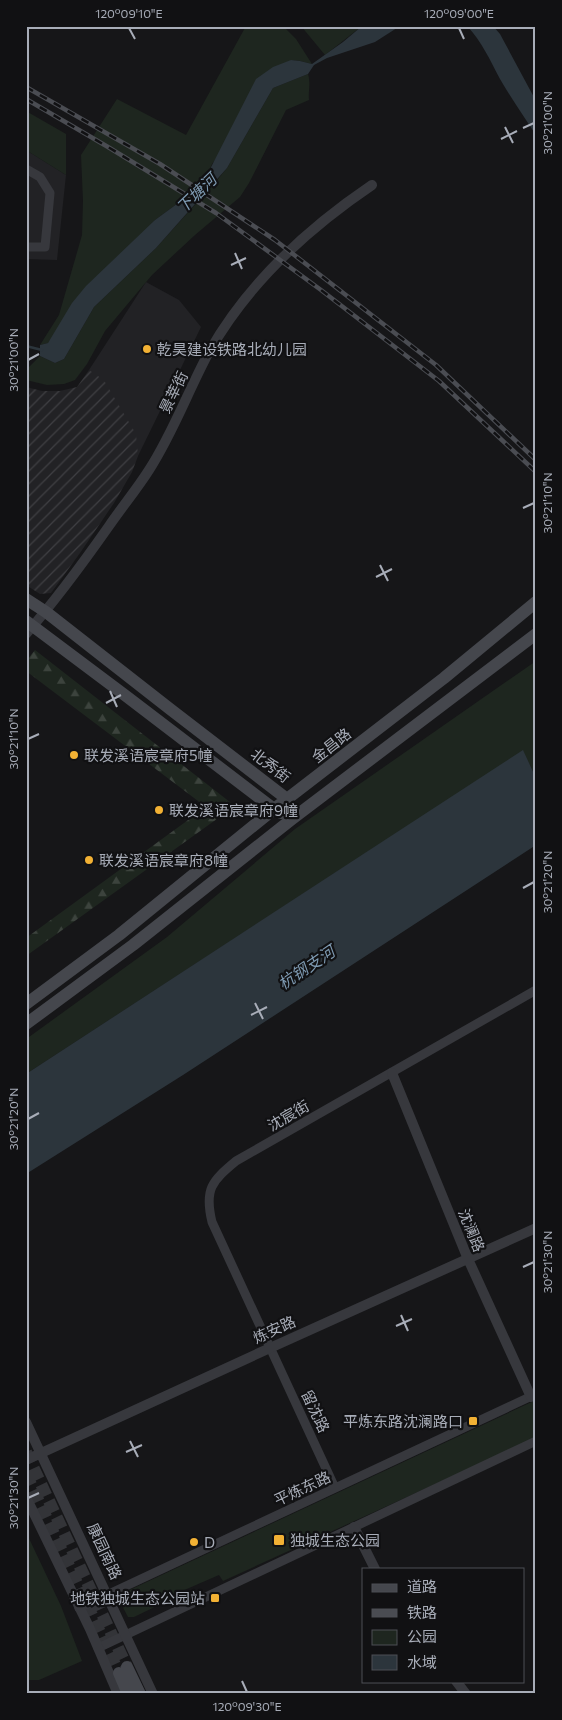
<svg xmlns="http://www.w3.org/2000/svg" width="562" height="1720" viewBox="0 0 562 1720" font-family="Commissioner,'Noto Sans SC',sans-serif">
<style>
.built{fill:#222225}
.industrial{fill:url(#industrial-furrows)}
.green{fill:#1e261f}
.forest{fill:url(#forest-firs)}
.water{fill:#2c353c}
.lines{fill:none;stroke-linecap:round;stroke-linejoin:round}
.stream{stroke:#2c353c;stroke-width:2.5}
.secondary-tunnel{stroke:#333438;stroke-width:12;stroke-dasharray:12 6;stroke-linecap:butt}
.minor{stroke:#37383d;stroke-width:9}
.tertiary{stroke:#37383d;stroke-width:10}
.secondary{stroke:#45474d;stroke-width:12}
.rail-casing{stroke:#4a4c52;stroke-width:4.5}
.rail{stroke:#111113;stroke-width:2.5;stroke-dasharray:8;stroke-linecap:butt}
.ticks{fill:none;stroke:#a8adb8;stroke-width:2}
.poi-dot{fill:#f2b134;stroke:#111113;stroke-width:2}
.labels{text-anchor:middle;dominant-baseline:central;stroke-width:4.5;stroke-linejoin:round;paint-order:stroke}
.poi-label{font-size:15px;fill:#a8adb8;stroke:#111113;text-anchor:start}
.street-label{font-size:15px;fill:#a8adb8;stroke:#111113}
.water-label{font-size:16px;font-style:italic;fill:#7f9bb3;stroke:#111113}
.neatline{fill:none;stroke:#a8adb8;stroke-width:2}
.ticks-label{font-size:12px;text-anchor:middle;fill:#a8adb8}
</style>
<defs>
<pattern id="industrial-furrows" width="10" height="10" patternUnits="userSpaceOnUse" patternTransform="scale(1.25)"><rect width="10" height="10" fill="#222225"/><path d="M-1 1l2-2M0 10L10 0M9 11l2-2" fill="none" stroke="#3f3f43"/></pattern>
<pattern id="forest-firs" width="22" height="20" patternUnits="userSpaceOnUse" patternTransform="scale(1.25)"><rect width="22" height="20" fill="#1e261f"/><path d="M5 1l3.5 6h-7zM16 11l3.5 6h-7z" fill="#3c433d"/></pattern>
</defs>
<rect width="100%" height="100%" fill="#161618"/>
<path class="built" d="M26,150L66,175L57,260L26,259Z
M146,282L179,300L201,327L138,456L129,423L89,370Z"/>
<path class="industrial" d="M89,370L98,376L105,382L136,434L138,456L132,472L114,503L80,553L51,593L40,594L26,585V387L42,391H60L77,387Z"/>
<path class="green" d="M246,26H283L296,39L312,64L300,61L291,60L212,164L207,175L185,198L155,220L48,343L40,345L59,315L82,235L83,201L81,155L117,99L186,135Z
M301,26H362L325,55Z
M308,74C311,84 308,91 309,100L286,110L249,183L240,197L195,235L152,275L105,331L87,364L75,380L64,384L47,385L26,380V370L40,356L55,363L64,359L94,307L156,248L218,179L227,168L273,88Z
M26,111L66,134V175L26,150Z
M536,661V778L523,751L26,1074V1040L29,1037L167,937L295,829Z
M536,1400V1438L223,1581L219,1575L166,1598L167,1601L134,1617H128L118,1598L121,1594Z
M26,1532L61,1606L82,1661L39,1680H26Z"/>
<path class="forest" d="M35,650L235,806L26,956V938L206,807L26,671V661Z"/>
<path class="water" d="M362,26H400L375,42L327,58L314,65L308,74L273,88L227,168L156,248L94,307L64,359L55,363L40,356V345L48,343L72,303L86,286L155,220L185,198L207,175L256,79L273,67L291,60L300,61L312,64L343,42Z
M467,26H493L500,34L536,101V135C524,117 511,98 500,79C490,60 482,42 467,26Z
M523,750L536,778V845L183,1075L26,1174V1074Z"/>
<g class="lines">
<path class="stream" d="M26,346L42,350"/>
<path class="secondary-tunnel" d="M26,1452L127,1667
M26,1474L119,1673"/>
<path class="minor" d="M26,169L40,177L50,193L45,247H26
M335,1488L212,1222C204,1189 212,1181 236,1161L536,990
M79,1608L536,1394
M98,1648L536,1441"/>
<path class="tertiary" d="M26,634C56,600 83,563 109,526C122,507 137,489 149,470C173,433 188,391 209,352C248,283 307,229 372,185
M392,1073L468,1259L531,1397
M26,1422L153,1694
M26,1460L270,1348L536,1228
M26,1497L90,1629L118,1694
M354,1527L375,1569
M456,1681L466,1694"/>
<path class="secondary" d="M26,599L46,612L170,709L287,799L292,819
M26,621L126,696L274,809L281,813
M26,1004L119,935L274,809L444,678L536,602
M26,1024L133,945L292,819L536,634
M127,1667L140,1694
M119,1673L128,1694"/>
<defs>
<path id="rail" d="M26,87L160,164L275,240L436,365L536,460
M26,99L108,147L216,213L321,290L439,381L536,472"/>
</defs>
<use href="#rail" class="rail-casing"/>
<use href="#rail" class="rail"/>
</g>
<path class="ticks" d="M129,28L135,39M459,28L464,39M505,127L513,143M523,128L534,123M501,139L517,131M235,253L242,269M231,265L246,258M28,360L39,354M523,508L534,503M380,565L388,581M376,577L392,569M110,691L117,707M106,703L121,695M28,739L39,734M523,888L534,882M255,1003L263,1019M251,1015L267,1007M28,1119L39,1113M523,1267L534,1262M401,1315L408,1331M396,1326L412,1319M130,1441L138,1457M126,1452L142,1445M28,1498L39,1493M242,1681L247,1692"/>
<g class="poi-dot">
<circle cx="147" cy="349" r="5"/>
<circle cx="74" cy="755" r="5"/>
<circle cx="159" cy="810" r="5"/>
<circle cx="89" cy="860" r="5"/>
<rect x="468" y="1416" width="10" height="10" rx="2.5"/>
<rect x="273" y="1534" width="12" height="12" rx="2.5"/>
<circle cx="194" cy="1542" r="5"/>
<rect x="210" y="1593" width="10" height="10" rx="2.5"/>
</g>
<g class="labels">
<g class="poi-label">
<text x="157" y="349">乾昊建设铁路北幼儿园</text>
<text x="84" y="755">联发溪语宸章府5幢</text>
<text x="169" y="810">联发溪语宸章府9幢</text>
<text x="99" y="860">联发溪语宸章府8幢</text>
<text x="463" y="1421" text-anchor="end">平炼东路沈澜路口</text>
<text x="290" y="1540">独城生态公园</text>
<text x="204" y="1542">D</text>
<text x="205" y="1598" text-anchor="end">地铁独城生态公园站</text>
</g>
<g class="street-label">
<text transform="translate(173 392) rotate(-64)">景莘街</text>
<text transform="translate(331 745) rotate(-38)">金昌路</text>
<text transform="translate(271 765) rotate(38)">北秀街</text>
<text transform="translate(288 1115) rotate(-30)">沈宸街</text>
<text transform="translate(472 1230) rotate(68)">沈澜路</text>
<text transform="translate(274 1329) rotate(-24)">炼安路</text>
<text transform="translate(316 1411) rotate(65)">留沈路</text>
<text transform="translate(302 1488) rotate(-25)">平炼东路</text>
<text transform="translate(105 1551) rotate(65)">康园南路</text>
</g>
<g class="water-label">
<text transform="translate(196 193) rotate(-44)">下塘河</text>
<text transform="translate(306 967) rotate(-34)">杭钢支河</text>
</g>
</g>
<rect width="562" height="1720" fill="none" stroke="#111113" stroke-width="55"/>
<rect x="362" y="1568" width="162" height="115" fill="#111113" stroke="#4d4f55"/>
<rect x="372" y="1584" width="25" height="8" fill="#45474d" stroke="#4d4f55"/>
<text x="407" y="1592" font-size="15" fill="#a8adb8">道路</text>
<rect x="372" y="1609" width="25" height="8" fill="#4a4c52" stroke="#4d4f55"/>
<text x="407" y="1618" font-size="15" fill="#a8adb8">铁路</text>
<rect x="372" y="1630" width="25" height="15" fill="#1e261f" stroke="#4d4f55"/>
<text x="407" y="1642" font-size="15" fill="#a8adb8">公园</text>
<rect x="372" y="1655" width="25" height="15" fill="#2c353c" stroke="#4d4f55"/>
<text x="407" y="1668" font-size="15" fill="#a8adb8">水域</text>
<rect x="28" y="28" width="506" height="1664" class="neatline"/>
<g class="ticks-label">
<text x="129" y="18">120°09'10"E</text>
<text x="459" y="18">120°09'00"E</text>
<text transform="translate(548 123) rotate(-90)" y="4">30°21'00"N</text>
<text transform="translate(14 360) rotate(-90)" y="4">30°21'00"N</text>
<text transform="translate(548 503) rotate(-90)" y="4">30°21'10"N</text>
<text transform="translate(14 739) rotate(-90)" y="4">30°21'10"N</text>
<text transform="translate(548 882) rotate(-90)" y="4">30°21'20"N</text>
<text transform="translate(14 1119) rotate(-90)" y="4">30°21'20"N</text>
<text transform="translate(548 1262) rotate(-90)" y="4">30°21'30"N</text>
<text transform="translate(14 1498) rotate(-90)" y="4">30°21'30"N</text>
<text x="247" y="1711">120°09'30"E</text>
</g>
</svg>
